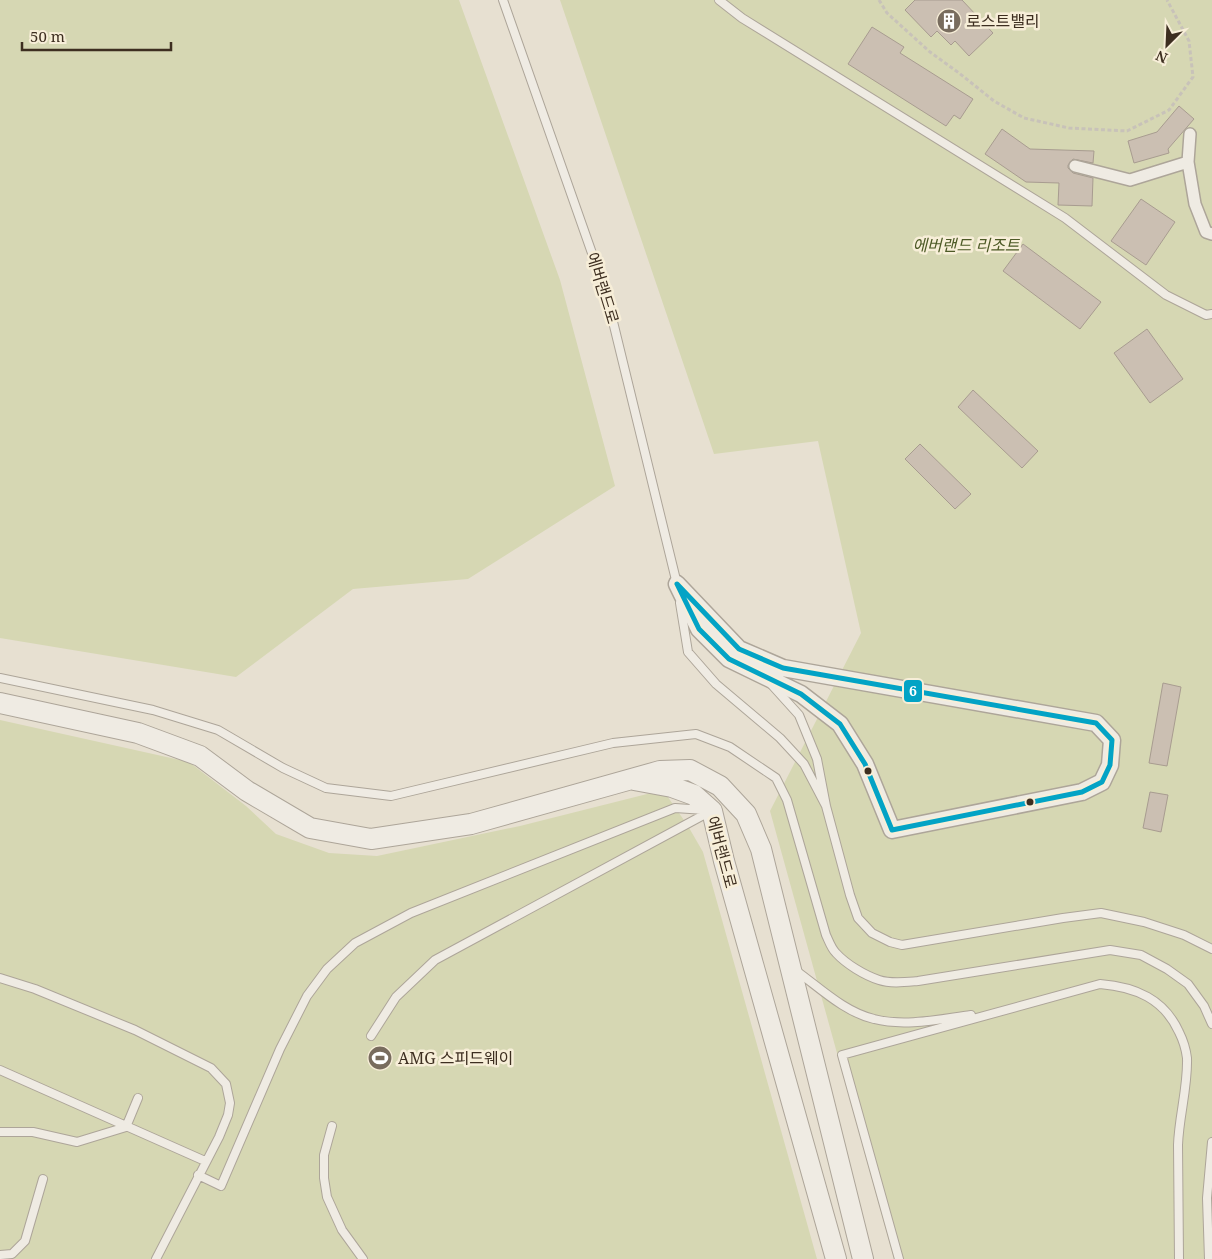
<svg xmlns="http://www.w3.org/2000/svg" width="1212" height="1259" viewBox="0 0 1212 1259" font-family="'Noto Serif','Noto Sans KR',serif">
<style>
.green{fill:#d6d7b3}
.building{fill:#cbbfb2;stroke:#a89c90}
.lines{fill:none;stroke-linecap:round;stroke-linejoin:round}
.service-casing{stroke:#ada599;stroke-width:10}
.pedestrian-casing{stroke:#ada599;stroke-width:14}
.minor-casing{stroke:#ada599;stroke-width:19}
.tertiary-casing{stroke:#ada599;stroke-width:22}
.path{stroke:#c8c2b9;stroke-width:3;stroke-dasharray:4 2.5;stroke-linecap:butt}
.service{stroke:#efebe3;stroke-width:8}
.pedestrian{stroke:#efebe3;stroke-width:11}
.minor{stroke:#efebe3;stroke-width:16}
.tertiary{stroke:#efebe3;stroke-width:20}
.bus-1-casing{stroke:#f7eed8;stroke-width:9}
.bus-1{stroke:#03a3c5;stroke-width:5}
.bus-dot{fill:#3d2e20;stroke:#f7eed8;stroke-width:2}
.labels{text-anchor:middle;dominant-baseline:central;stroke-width:5;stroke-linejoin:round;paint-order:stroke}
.poi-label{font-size:16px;fill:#3d2e20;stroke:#f7eed8;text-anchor:start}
.park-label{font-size:16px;font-style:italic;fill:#4d5a26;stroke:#f7eed8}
.street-label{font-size:16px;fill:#3d2e20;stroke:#f7eed8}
.line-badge{stroke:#f7eed8;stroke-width:2}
.badge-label{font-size:14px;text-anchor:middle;font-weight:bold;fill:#fff}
</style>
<rect width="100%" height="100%" fill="#e7e0d1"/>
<path class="green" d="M0,0H459L560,280L615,486L468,579L353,589L236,677L0,638Z
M560,0H1212V1259H894L770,811L861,633L818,441L714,454Z
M0,720L189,762L246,806L276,834L329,853L377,856L520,826L663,790L688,826L703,852L817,1259H0Z"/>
<path class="building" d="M915,0H962L993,33L969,56L955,41L951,45L937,31L931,37L905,10Z
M872,27L904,47L900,53L973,99L960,119L954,115L946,126L848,64Z
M1179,106L1194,119L1168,149L1169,153L1134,163L1128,141L1157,132Z
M1002,129L1030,149L1094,151L1093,163L1073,159L1068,165V168L1073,173L1093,178L1092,206L1058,205L1059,183L1026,182L985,154Z
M1141,199L1175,222L1146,265L1111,241Z
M1023,244L1101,302L1080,329L1003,271Z
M1147,329L1183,379L1150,403L1114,353Z
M973,390L1038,451L1022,468L958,407Z
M920,444L971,494L955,509L905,459Z
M1163,683L1181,687L1167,766L1149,763Z
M1150,792L1168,795L1161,832L1143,828Z"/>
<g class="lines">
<defs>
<path id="service" d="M503,0L606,293L677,584
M719,0L742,18L1065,218L1166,295L1206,315L1212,314
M680,603L688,652L716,684L780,738L804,764L826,806
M0,678L153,710L218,730L283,768L326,788L391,796L613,743L696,734L730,747L776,778L787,800L826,935C829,941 831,948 836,953C846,964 864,975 879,980C891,984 906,982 918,981L1110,950L1141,955L1167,969L1188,984L1204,1006L1212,1024
M771,684L799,715L817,759L826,806L850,895L858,918L872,933L890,942L902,945L1063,918L1101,913L1144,922L1184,935L1212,949
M795,970C819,987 844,1012 874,1019C905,1027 940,1019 971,1015
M0,978L35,989L135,1030L211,1068L226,1084L230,1103L228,1115L219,1137L156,1259
M371,1036L396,997L435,960L711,811
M0,1070L205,1161
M332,1126L324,1155V1178L327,1197L342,1230L363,1259
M0,1132H33L77,1142L126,1127L138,1098
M198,1175L221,1186L280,1049L307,996L327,969L355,943L411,913L675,808L705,810
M0,1255L12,1254L25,1241L43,1179
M899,1259L842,1055L1100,984C1136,987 1164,999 1179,1032C1183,1040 1186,1050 1187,1058C1188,1087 1179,1116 1178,1145C1178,1183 1179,1221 1179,1259
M1209,1259L1207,1198L1212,1142"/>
<path id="pedestrian" d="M1190,134L1188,162L1195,204L1206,232L1212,234
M1075,166L1130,180L1188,162"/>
<path id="minor" d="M677,584L739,649L783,668L1096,723L1112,740L1110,765L1102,782L1082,792L892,830L865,764L840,724L801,694L729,659L699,629Z"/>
<path id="tertiary" d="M0,703L138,733L200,756L247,791L310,828L371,839L471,824L660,771L690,770L720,786L746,814L761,849L863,1259
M634,780L672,787L694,795L712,811L724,861L836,1259"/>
</defs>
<use href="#service" class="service-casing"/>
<use href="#pedestrian" class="pedestrian-casing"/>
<use href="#minor" class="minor-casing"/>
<use href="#tertiary" class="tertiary-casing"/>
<path class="path" d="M879,0L887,13L930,52L959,73L994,101L1024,118L1069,128L1127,131L1169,110L1193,77L1189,41L1167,0"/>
<use href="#service" class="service"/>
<use href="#pedestrian" class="pedestrian"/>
<use href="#minor" class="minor"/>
<use href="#tertiary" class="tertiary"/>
<defs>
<path id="bus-1" d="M677,584L739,649L783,668L1096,723L1112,740L1110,765L1102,782L1082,792L892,830L865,764L840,724L801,694L729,659L699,629Z"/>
</defs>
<use href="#bus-1" class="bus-1-casing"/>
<use href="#bus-1" class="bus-1"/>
</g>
<defs>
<symbol id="building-disc" viewBox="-11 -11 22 22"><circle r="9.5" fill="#786c5e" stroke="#f7eed8"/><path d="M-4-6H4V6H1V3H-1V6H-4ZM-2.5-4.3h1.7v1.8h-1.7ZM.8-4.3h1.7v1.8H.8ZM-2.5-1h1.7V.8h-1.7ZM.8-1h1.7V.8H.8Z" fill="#fff"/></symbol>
<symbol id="stadium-disc" viewBox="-11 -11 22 22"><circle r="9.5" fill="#786c5e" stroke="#f7eed8"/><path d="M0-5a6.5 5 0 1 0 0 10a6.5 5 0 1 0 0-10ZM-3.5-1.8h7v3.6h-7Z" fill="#fff"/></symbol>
</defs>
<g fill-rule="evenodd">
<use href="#building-disc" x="935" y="7" width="28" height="28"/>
<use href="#stadium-disc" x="366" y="1044" width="28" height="28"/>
</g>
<g class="bus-dot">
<circle cx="868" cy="771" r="4.5"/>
<circle cx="1030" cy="802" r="4.5"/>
</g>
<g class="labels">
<g class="poi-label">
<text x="966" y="21">로스트밸리</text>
<text x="398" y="1058">AMG 스피드웨이</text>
</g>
<g class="park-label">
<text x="966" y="245">에버랜드 리조트</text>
</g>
<g class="street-label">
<text transform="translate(603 288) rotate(73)">에버랜드로</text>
<text transform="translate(722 852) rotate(75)">에버랜드로</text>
</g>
</g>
<rect class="line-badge" x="903" y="679" width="20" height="24" rx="5" fill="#03a3c5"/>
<g class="badge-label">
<text x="913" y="696">6</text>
</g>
<g transform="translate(1167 45) rotate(204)" stroke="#f7eed8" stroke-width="4" paint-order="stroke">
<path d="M0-4L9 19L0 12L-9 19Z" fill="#3d2e20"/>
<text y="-8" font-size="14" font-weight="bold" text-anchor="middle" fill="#3d2e20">N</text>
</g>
<path d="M22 42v8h149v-8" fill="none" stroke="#3d2e20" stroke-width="2.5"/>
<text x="30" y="42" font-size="15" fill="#3d2e20" stroke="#f7eed8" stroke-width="4" paint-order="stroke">50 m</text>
</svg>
